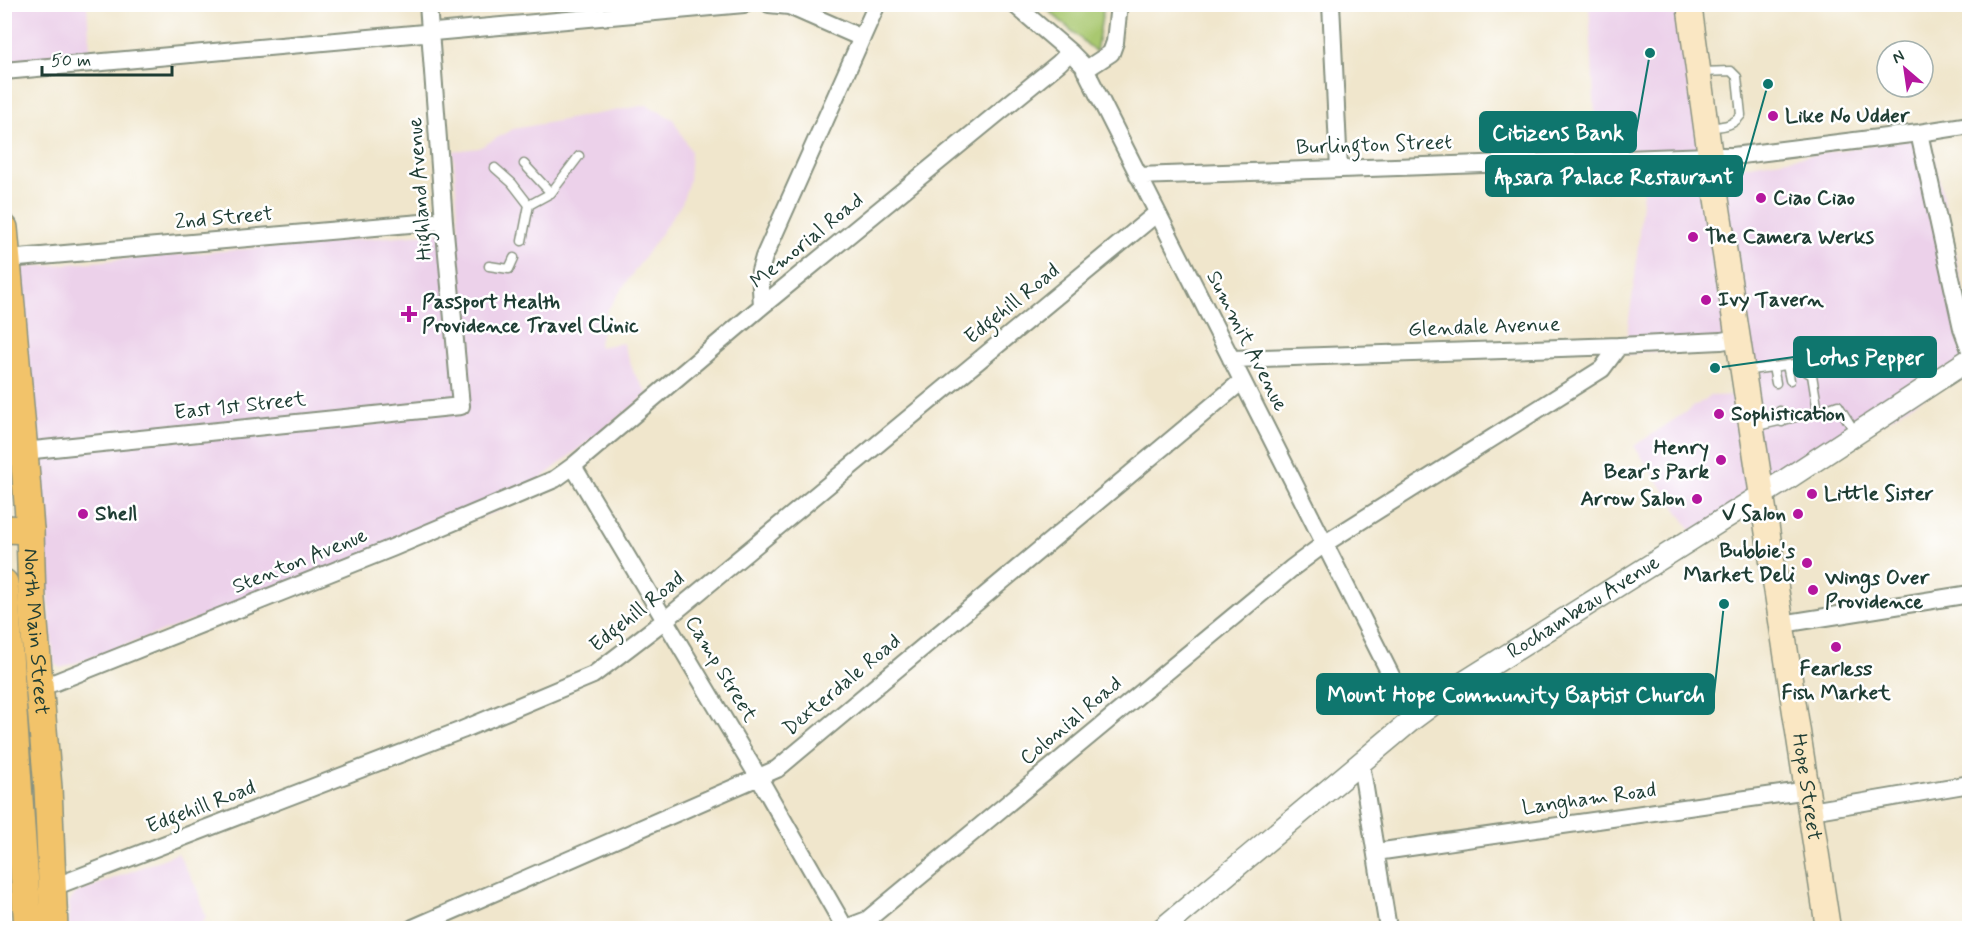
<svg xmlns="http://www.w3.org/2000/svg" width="1974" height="933" viewBox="0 0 1974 933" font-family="Mynerve,sans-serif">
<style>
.built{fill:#ecd1ea}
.green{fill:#a9c870;stroke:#648252;stroke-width:1.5}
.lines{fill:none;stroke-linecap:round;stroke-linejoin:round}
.service-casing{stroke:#889280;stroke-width:11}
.minor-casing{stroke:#889280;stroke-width:20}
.tertiary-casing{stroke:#889280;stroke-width:24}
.secondary-casing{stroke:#889280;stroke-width:27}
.primary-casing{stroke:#889280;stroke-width:30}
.service{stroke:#fff;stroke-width:8}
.minor{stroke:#fff;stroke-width:16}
.tertiary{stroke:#fff;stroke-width:21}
.secondary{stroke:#fae7c3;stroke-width:24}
.primary{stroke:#f2c36a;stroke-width:27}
.poi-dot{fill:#b5179e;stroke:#fff;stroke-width:2}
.labels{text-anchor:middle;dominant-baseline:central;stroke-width:5;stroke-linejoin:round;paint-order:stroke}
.poi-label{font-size:21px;font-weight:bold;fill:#1f3d34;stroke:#fff;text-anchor:start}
.street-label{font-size:21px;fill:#1f3d34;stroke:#fff}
.leader{fill:none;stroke:#0f766e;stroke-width:2}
.callout-dot{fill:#0f766e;stroke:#fff;stroke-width:2}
.callout{fill:#0f766e;stroke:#0f766e;stroke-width:2}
.callout-label{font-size:22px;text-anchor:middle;font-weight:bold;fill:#fff}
</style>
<rect width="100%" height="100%" fill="#fff"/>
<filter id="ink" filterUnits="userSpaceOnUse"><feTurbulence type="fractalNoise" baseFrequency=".0167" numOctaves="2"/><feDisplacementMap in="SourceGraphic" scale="12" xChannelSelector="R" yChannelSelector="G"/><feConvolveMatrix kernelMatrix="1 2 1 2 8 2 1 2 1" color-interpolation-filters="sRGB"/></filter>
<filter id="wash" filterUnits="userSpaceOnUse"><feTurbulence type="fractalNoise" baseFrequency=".008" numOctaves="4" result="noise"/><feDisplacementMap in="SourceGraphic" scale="24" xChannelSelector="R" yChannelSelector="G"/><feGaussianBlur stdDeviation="1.35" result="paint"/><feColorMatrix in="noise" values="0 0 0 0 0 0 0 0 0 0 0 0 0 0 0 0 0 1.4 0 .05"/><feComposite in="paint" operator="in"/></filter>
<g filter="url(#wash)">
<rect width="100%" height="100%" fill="#f0e6cc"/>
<path class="built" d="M5,5H87L91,64L5,69Z
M1589,5H1695L1722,167L1730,168L1926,137L1931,140L1969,319V369L1697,539L1634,446L1710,396L1751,395L1743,350L1642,352L1627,355L1625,348L1635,277L1646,159L1597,154Z
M647,105L673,119L691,151L689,181L682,203L606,312L598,347L623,343L634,373L648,394L501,510L61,668L54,664L19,268L459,231L453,151L479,148L513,129Z
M178,853L197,889L206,917L199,928H69V902L76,893Z"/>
<path class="green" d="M1097,5H1104L1096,52L1049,11Z"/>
</g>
<g filter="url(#ink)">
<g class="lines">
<defs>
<path id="service" d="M1701,72L1731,71L1737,77L1741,115C1732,127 1722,126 1707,128
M524,164L551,193
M495,168L512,183L529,205L522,241
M529,205L551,193L579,156
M489,266L509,269L514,258
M1787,365L1790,380
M1773,367L1776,383
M1744,371L1794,364L1812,375L1818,412L1753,427
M1780,411L1782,422
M1818,412L1838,405L1855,432"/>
<path id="minor" d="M769,4L789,6L862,38
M1014,4L1070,52L1083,65L1413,719
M1331,4L1339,169
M1085,70L1111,53L1115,42L1119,4
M4,71L744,4
M1919,133L1962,328L1970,350
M1138,176L1710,156H1733L1919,133L1970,125
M7,259L444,221
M762,306L760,271L764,257L877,4
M1231,359L1619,346L1721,341L1738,338
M24,451L461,406L444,221L428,4
M573,466L759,778L845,928
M1782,624L1970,594
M39,687L56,682L392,548L555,479L573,466L762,306L1059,63L1070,52
M1361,764L1388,928
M1811,811L1970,784
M1376,852L1808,790
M51,888L462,730L593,675L665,620L1157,213
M413,928L777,769L1242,381
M846,928L867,920L1292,568L1324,544L1602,369L1619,346"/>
<g id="tertiary">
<path id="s1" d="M1163,928L1413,719L1455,688L1784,481L1970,359"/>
</g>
<g id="secondary">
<path id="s2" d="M1689,4L1710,156L1828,928"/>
</g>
<g id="primary">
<path id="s3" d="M4,228L24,451L30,530L32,600L48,788L54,928"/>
<path d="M4,529L30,530"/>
<path d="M4,583L28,928"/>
</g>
</defs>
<use href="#service" class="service-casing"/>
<use href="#minor" class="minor-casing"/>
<use href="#tertiary" class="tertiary-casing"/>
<use href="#secondary" class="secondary-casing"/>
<use href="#primary" class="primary-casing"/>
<use href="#service" class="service"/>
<use href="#minor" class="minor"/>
<use href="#tertiary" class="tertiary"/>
<use href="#secondary" class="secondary"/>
<use href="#primary" class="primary"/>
</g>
</g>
<g class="poi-dot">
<circle cx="1773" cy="116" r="6"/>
<circle cx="1761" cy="198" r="6"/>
<circle cx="1693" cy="237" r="6"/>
<circle cx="1706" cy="300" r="6"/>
<path d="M406 305h6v6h6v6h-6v6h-6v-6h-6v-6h6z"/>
<circle cx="1719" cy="414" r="6"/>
<circle cx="1721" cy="460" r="6"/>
<circle cx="1812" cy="494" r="6"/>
<circle cx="1697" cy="499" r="6"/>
<circle cx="83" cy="514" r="6"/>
<circle cx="1798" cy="514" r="6"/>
<circle cx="1807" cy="563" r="6"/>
<circle cx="1813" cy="590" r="6"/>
<circle cx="1836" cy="647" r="6"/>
</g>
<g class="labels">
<g class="poi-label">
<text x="1785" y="116">Like No Udder</text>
<text x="1773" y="198">Ciao Ciao</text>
<text x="1705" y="237">The Camera Werks</text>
<text x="1718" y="300">Ivy Tavern</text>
<text x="422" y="302">Passport Health<tspan x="422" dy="24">Providence Travel Clinic</tspan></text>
<text x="1731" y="414">Sophistication</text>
<text x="1709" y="448" text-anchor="end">Henry<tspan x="1709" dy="24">Bear's Park</tspan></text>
<text x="1824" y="494">Little Sister</text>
<text x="1685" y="499" text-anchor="end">Arrow Salon</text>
<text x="95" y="514">Shell</text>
<text x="1786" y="514" text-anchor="end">V Salon</text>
<text x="1795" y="551" text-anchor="end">Bubbie's<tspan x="1795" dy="24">Market Deli</tspan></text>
<text x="1825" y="578">Wings Over<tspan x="1825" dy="24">Providence</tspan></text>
<text x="1836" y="669" text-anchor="middle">Fearless<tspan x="1836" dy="24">Fish Market</tspan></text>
</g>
<g class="street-label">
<text transform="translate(1374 145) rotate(-2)">Burlington Street</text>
<text transform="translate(420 189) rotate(-94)">Highland Avenue</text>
<text transform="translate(224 218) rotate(-5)">2nd Street</text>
<text transform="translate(807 241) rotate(-39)">Memorial Road</text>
<text transform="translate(1012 304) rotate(-39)">Edgehill Road</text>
<text transform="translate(1484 327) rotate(-2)">Glendale Avenue</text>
<text transform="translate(1247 341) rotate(63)">Summit Avenue</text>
<text transform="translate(240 406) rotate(-6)">East 1st Street</text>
<text transform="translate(300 561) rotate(-22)">Stenton Avenue</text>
<text stroke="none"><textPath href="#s1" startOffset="530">Rochambeau Avenue</textPath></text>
<text transform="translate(637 612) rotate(-39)">Edgehill Road</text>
<text stroke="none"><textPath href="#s3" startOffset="405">North Main Street</textPath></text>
<text transform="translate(721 669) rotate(59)">Camp Street</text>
<text transform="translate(842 685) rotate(-40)">Dexterdale Road</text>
<text transform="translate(1071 721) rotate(-40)">Colonial Road</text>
<text stroke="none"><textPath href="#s2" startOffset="792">Hope Street</textPath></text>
<text transform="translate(1589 799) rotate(-8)">Langham Road</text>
<text transform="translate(201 807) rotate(-21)">Edgehill Road</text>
</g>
</g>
<path class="leader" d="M1650 53L1636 132M1768 84L1742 176M1715 368L1794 357M1724 604L1714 694"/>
<g class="callout-dot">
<circle cx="1650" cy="53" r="6"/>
<circle cx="1768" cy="84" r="6"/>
<circle cx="1715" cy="368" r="6"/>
<circle cx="1724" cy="604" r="6"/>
</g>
<g class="callout">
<rect x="1480" y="112" width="156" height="40" rx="6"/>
<rect x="1486" y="156" width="256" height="40" rx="6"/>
<rect x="1794" y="337" width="142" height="40" rx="6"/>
<rect x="1317" y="674" width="397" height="40" rx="6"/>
</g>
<g class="callout-label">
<text x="1558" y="140">Citizens Bank</text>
<text x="1614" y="184">Apsara Palace Restaurant</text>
<text x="1865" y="365">Lotus Pepper</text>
<text x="1516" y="702">Mount Hope Community Baptist Church</text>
</g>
<rect width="1974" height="933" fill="none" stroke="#fff" stroke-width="24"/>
<g transform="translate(1905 69) rotate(331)"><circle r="28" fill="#ffffff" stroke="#a5b1ae" stroke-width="1.5"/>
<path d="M0-4.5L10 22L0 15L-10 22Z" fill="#b5179e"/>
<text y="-9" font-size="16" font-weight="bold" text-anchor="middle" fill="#1f3d34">N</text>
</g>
<path d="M42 66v9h130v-9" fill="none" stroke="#1f3d34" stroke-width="3"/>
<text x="51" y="66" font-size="18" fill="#1f3d34" stroke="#ffffff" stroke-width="4.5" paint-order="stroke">50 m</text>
</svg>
